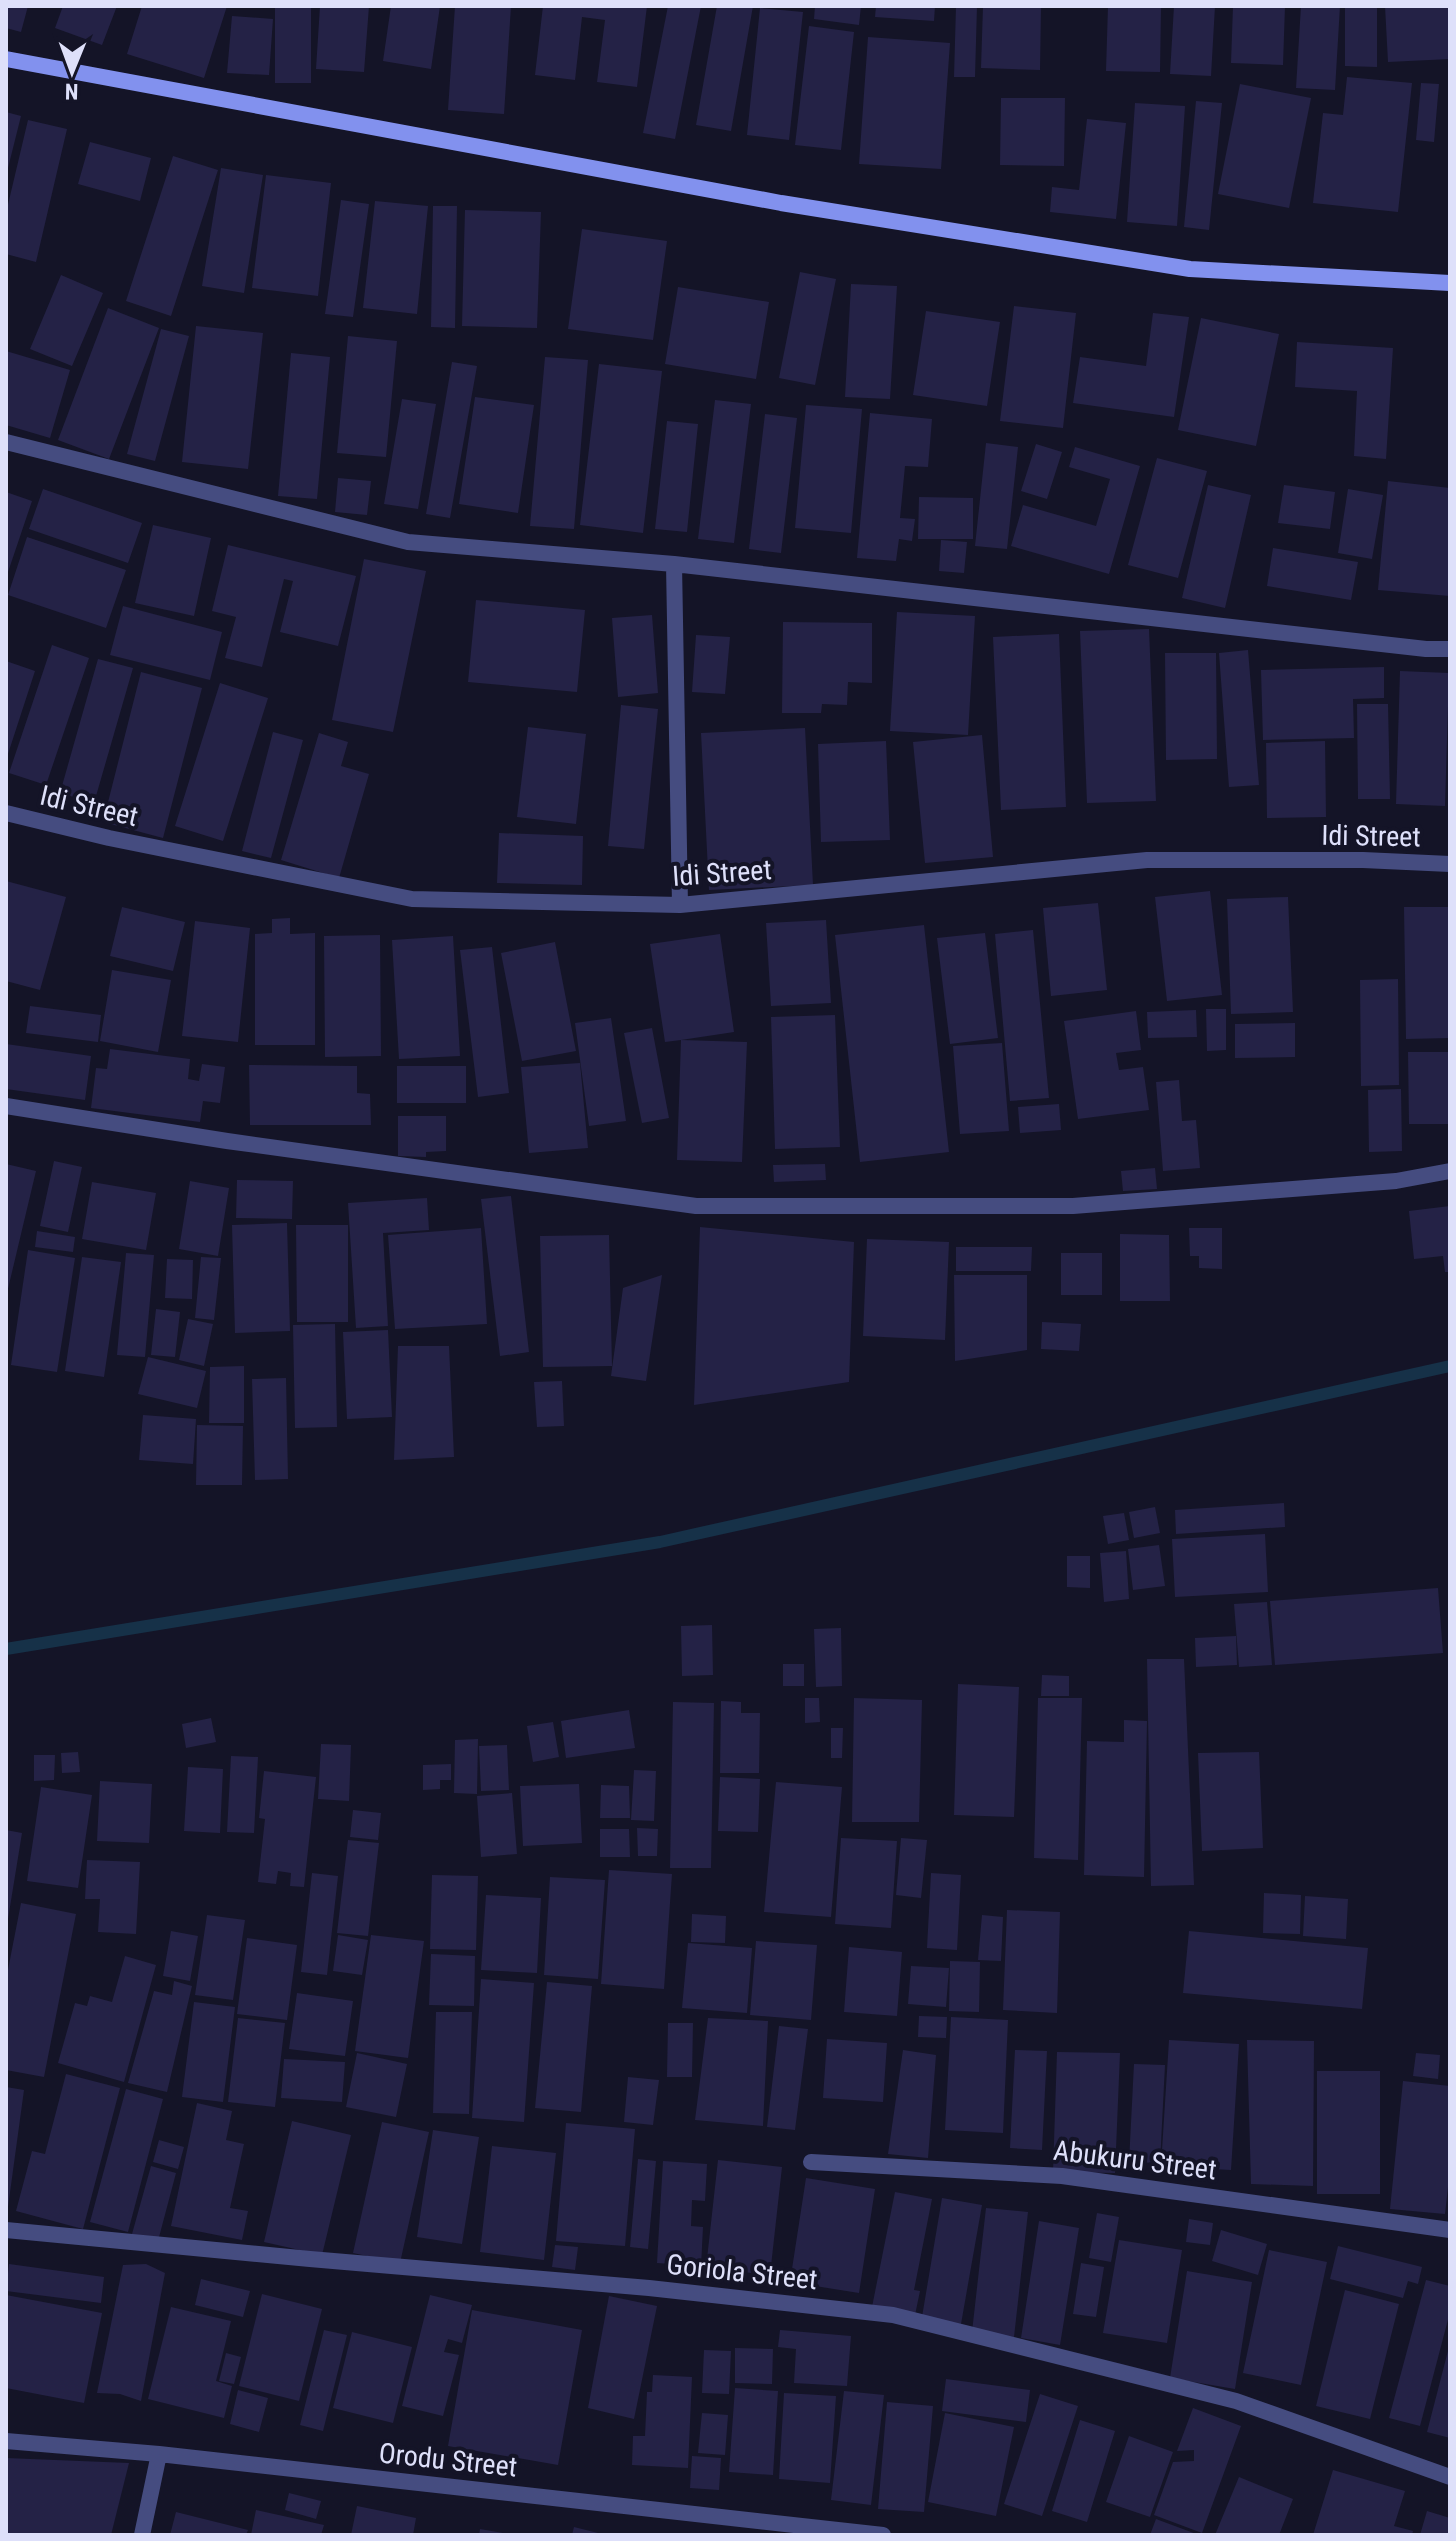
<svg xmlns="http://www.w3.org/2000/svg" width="1456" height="2541" viewBox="0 0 1456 2541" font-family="'Roboto Condensed',sans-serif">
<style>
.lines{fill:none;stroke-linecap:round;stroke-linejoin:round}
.stream{stroke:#163148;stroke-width:12}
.building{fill:#242246}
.street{stroke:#454c80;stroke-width:16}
.secondary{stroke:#8291ee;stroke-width:16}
.labels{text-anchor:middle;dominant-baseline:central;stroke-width:8;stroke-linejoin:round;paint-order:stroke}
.street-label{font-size:28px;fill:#dee0fa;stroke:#141427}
</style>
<rect width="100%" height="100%" fill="#141427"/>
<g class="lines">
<path class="stream" d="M6,1649L660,1542L1450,1366"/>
</g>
<path class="building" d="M6,6H28L21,32L6,28Z
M63,6H117L102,45L55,28Z
M142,6H227L204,78L127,54Z
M275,6H311V83H275Z
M320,6H369L364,72L316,69Z
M391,6H440L431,69L383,61Z
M455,6H511L504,114L448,110Z
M543,6H647L637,87L597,82L605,20L582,17L575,80L535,75Z
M668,6H701L675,139L643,133Z
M717,6H753L731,131L696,125Z
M815,6H861L859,25L814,19Z
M876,6H935L934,21L875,17Z
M956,6H977L975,77H954Z
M983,6H1041L1040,70L981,68Z
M1108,6H1161L1160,72L1106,71Z
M1174,6H1215L1211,76L1170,74Z
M1233,6H1285L1283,65L1231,63Z
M1301,6H1340L1335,90L1296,88Z
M1345,6H1377V67L1345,66Z
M1385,6H1450V59L1388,62Z
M760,8L803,12L789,140L747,135Z
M232,16L273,19L269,75L227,73Z
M809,26L854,32L841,150L795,145Z
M868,37L950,43L941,169L859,164Z
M1347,77L1412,83L1398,212L1313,203L1323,113L1343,115Z
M1421,83L1439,84L1434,142L1416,140Z
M1240,84L1311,98L1289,208L1218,194Z
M1001,98H1065L1064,166L1000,165Z
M1196,101L1222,103L1209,230L1184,227Z
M1135,103L1185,106L1177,226L1127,222Z
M6,112L21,116L7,172L6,171Z
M1087,119L1126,123L1116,219L1050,212L1052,187L1079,190Z
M28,120L67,129L36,262L6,254V213Z
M90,142L151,158L140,201L78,184Z
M173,156L218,170L171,316L126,301Z
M221,168L263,175L244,293L202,286Z
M266,175L331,183L318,296L252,288Z
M341,200L369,204L353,317L325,314Z
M375,201L428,206L417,314L363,308Z
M433,206H457L455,328L431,327Z
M465,210L541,212L537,328L462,326Z
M582,229L667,241L653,340L568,329Z
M800,272L836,279L815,385L779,378Z
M61,275L103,293L72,366L30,349Z
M851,284L897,286L890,399L845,397Z
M678,287L769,302L756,379L665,364Z
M1014,306L1076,313L1063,428L1000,421Z
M108,308L159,328L109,459L58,440Z
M926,311L1000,322L987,406L913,395Z
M1153,313L1189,317L1174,417L1073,403L1080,357L1146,366Z
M1201,318L1279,334L1256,446L1178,430Z
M196,326L263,333L248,469L182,462Z
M161,329L189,336L155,461L127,454Z
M348,336L397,341L386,457L337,453Z
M1297,342L1393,348L1386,459L1354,456L1357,391L1295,387Z
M6,351L70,370L50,438L6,425Z
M291,353L330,357L317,499L278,496Z
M545,357L588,360L574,529L530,526Z
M452,362L477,366L450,518L426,514Z
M599,364L662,371L643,533L580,525Z
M475,397L534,405L518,513L459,504Z
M402,399L436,404L418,509L384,504Z
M715,400L751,404L734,543L698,539Z
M806,405L862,409L851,533L795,528Z
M870,413L932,419L928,467L905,466L900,518L915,519L912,541L899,539L896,561L857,558Z
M765,414L797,418L781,553L749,549Z
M667,421L698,424L687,532L655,529Z
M986,443L1018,447L1007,549L975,546Z
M1036,444L1062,452L1047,499L1021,491Z
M1075,447L1140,466L1109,574L1011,546L1023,505L1096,526L1110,479L1069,467Z
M1157,458L1207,471L1178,578L1128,565Z
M338,478L371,481L367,515L335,512Z
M1388,481L1450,488V596L1378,590Z
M1208,485L1251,495L1225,608L1182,598Z
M1284,485L1335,492L1330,529L1278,523Z
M43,489L142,523L128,563L29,529Z
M1348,489L1383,495L1372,559L1338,553Z
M6,492L32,501L7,575H6Z
M919,497L973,498V539H918Z
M153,525L211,538L194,616L135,603Z
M27,537L126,570L106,628L8,595Z
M941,540L967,542L964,573L939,571Z
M228,545L356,576L338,646L280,632L293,581L284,579L262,667L225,658L236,617L212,611Z
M1273,548L1358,562L1351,600L1267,586Z
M364,559L426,571L393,732L332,720Z
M476,600L585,610L577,692L468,682Z
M123,606L222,632L210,680L110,655Z
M897,612L975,616L968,735L890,731Z
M652,615L658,693L618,697L612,618Z
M783,622L872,623V683L848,682L847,705L822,704L821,713H782Z
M1149,629L1156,801L1087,803L1080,631Z
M1059,634L1066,807L1001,810L993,637Z
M696,635L730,637L725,694L692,692Z
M52,645L89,658L46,785L9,773Z
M1248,650L1259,785L1229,787L1219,653Z
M1165,653H1216L1217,759L1166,760Z
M98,659L133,668L94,803L60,793Z
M6,661L35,671L7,757L6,756Z
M1384,667V698L1353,699L1354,738L1263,740L1261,670Z
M1400,671L1449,673L1445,806L1396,804Z
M141,672L202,688L163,838L103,822Z
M220,683L268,698L223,841L175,826Z
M1357,704H1388L1390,799H1358Z
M621,705L658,709L644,849L608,846Z
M528,727L586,734L576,824L517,817Z
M805,728L813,885L709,890L701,733Z
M273,732L303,740L271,858L242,851Z
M319,733L348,742L341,766L369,774L339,878L281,860Z
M982,735L993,857L925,863L913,742Z
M886,741L890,840L821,842L818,744Z
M1325,741L1326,817L1267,818L1266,743Z
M499,833L583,836L582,885L497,883Z
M6,881L66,897L40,990L6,981Z
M1210,891L1222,995L1167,1001L1155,897Z
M1288,897L1293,1012L1231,1014L1227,899Z
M1098,903L1107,990L1051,996L1043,908Z
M122,907L185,922L173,971L110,956Z
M1404,907H1450V1038L1406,1039Z
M290,918V934L315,933V1045H255V934L272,933V919Z
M826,920L831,1003L771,1006L766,923Z
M195,921L250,928L238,1042L182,1036Z
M924,925L949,1152L860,1162L835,935Z
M1033,930L1049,1098L1010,1101L995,934Z
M985,933L998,1038L950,1044L937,938Z
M720,934L734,1032L681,1040L747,1042L742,1162L677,1160L681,1040L665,1042L650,944Z
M380,935L381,1056L325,1057L324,936Z
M453,936L460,1056L399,1059L392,940Z
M555,942L576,1051L522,1061L501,953Z
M492,947L509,1093L478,1097L460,950Z
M112,970L171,980L158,1052L100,1041Z
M1398,979L1399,1085L1361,1086L1360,980Z
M30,1006L101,1015L98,1042L26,1033Z
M1206,1009H1226V1050L1207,1051Z
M1196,1010L1197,1037L1148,1038L1147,1012Z
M1136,1011L1141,1050L1116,1053L1119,1070L1143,1067L1149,1110L1078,1119L1064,1021Z
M835,1015L840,1147L775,1149L771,1017Z
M611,1018L626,1121L589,1126L575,1023Z
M1295,1023V1057L1235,1058V1024Z
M652,1028L669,1118L642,1123L624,1033Z
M1002,1043L1009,1131L960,1134L953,1046Z
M6,1044L91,1056L85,1100L6,1089Z
M110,1049L190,1059L188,1079L199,1081L202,1064L225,1067L220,1103L203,1101L200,1122L91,1108L96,1068L107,1069Z
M1408,1052H1450V1124H1409Z
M580,1063L588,1148L529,1153L521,1067Z
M249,1065L357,1066V1093L370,1094L371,1125H250Z
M397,1066H466V1103H397Z
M1179,1080L1182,1121L1196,1120L1200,1168L1163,1171L1156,1082Z
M1401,1089L1402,1151L1369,1152L1368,1090Z
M1059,1104L1061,1130L1020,1133L1018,1107Z
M398,1116H446V1151L426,1152V1157L398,1156Z
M54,1161L82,1167L68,1232L40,1226Z
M6,1164L36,1171L7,1293H6Z
M825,1164L826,1180L774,1182L773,1165Z
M1155,1168L1157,1189L1123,1191L1121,1171Z
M237,1180L293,1181L292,1219L236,1218Z
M190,1181L229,1188L218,1256L179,1249Z
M92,1182L156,1193L146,1250L82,1239Z
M511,1196L529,1352L500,1356L481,1199Z
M427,1198L429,1230L383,1233L388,1326L356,1328L348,1203Z
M1450,1206V1272H1445L1443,1256L1414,1259L1409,1211Z
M287,1223L290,1331L235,1333L232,1225Z
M296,1225H348V1322H297Z
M700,1227L854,1242L849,1382L694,1405Z
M481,1228L487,1324L395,1329L388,1235Z
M1189,1228H1222V1269L1199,1268V1256H1190Z
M37,1231L75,1237L73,1252L35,1247Z
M1120,1234L1169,1235L1170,1301H1120Z
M609,1235L612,1366L543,1367L540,1236Z
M867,1239L949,1242L945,1340L863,1336Z
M956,1247H1032L1031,1271H956Z
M28,1250L75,1258L57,1372L11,1365Z
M126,1253L154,1255L145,1357L117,1355Z
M1061,1253H1102V1295H1061Z
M82,1257L121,1262L104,1377L65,1371Z
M201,1257L221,1258L214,1320L195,1318Z
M167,1259L193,1260L192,1299L165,1298Z
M662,1275L646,1381L611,1376L623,1288Z
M954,1275H1027V1350L955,1361Z
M156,1309L180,1312L175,1357L151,1355Z
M188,1319L213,1324L204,1366L179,1360Z
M1042,1322L1081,1324L1079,1351L1041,1349Z
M335,1324L337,1427L295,1428L293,1325Z
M388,1330L392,1417L347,1419L343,1332Z
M398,1346H449L454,1457L394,1460Z
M148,1357L206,1371L197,1408L138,1394Z
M244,1366V1423H209L210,1367Z
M286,1378L288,1479L255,1480L252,1379Z
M562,1381L564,1426L537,1427L534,1382Z
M143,1415L196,1419L193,1464L139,1460Z
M197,1425L243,1426L242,1485H196Z
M1284,1503L1285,1527L1176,1534L1175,1510Z
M1155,1507L1160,1533L1134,1538L1129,1512Z
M1124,1513L1129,1540L1108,1544L1103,1516Z
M1265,1534L1268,1592L1175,1597L1172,1539Z
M1159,1545L1165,1586L1133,1590L1128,1549Z
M1126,1551L1129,1599L1104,1602L1100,1553Z
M1067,1556H1090V1588L1067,1587Z
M1438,1588L1443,1653L1275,1665L1270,1601Z
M1267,1602L1272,1665L1239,1667L1234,1604Z
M712,1625L713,1675L682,1676L681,1626Z
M841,1628L842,1686L816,1687L814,1629Z
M1236,1636L1237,1665L1196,1667L1195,1638Z
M1147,1659H1184L1194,1885L1151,1886Z
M783,1664H804V1686H783Z
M1042,1675L1069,1676V1696H1041Z
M958,1684L1019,1687L1014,1817L954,1815Z
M805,1698H819L820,1722L805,1723Z
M854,1698L922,1700L919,1822H852Z
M1038,1698H1082L1078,1860L1034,1858Z
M721,1701L741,1702V1713H760L759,1773H720Z
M673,1702L714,1703L711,1868H670Z
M629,1710L635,1748L566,1758L561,1721Z
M211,1718L216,1742L186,1748L182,1724Z
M1124,1720L1147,1721L1144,1877L1084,1875L1087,1741L1124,1742Z
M553,1722L559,1757L533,1762L527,1726Z
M831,1728H843L842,1758H831Z
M478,1739L477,1794L454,1793L455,1740Z
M321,1744L351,1745L349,1801L318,1799Z
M507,1745L509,1790L481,1791L479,1746Z
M78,1752L80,1772L62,1773L61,1753Z
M1259,1752L1263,1848L1202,1851L1198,1753Z
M34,1755H55L54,1780L34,1781Z
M231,1756L258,1757L254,1833L227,1832Z
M451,1764V1780H440V1789L423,1790V1765Z
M188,1767L223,1769L220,1833L184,1831Z
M634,1770L656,1771L654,1821L631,1820Z
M264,1771L316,1777L304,1887L290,1886L291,1873L278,1871L276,1884L258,1882L265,1819L259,1818Z
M720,1777L760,1779L758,1832L718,1831Z
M100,1781L152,1784L149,1843L97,1841Z
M776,1782L842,1787L831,1917L764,1912Z
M579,1784L582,1843L523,1846L520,1786Z
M601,1785L629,1786L630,1818H600Z
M41,1787L92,1795L78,1888L27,1881Z
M512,1793L517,1854L481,1857L477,1796Z
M353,1810L381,1813L378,1840L350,1837Z
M637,1828L658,1829L657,1856H638Z
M600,1829H629L630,1857H600Z
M6,1830L22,1833L8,1919H6Z
M841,1838L897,1841L891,1928L835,1924Z
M901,1838L927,1840L921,1898L896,1895Z
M348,1840L379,1843L368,1936L337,1933Z
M87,1860L140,1862L136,1934L98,1932L100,1899H85Z
M609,1870L672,1874L664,1989L601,1984Z
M312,1873L338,1876L327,1975L301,1972Z
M931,1873L961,1875L957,1950L927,1948Z
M432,1875L478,1876L476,1950L430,1949Z
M550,1877L605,1880L598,1979L544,1975Z
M1264,1893L1301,1895L1300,1934L1263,1933Z
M486,1895L541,1898L537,1973L481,1970Z
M1305,1896L1348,1899L1346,1939L1303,1936Z
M21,1903L76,1914L44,2077L6,2070V1980Z
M1007,1910L1060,1912L1057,2013L1003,2010Z
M692,1914L726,1916L725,1943L691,1942Z
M207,1915L245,1920L233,2000L195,1995Z
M982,1915L1003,1917L1001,1961L978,1960Z
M171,1931L198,1936L190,1981L163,1976Z
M1189,1931L1368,1948L1362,2009L1183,1993Z
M338,1935L368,1940L362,1975L333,1971Z
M371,1935L424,1941L408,2058L355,2051Z
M247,1938L297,1945L287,2020L237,2014Z
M756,1941L817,1945L811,2020L750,2015Z
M688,1943L752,1948L747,2013L682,2008Z
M849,1947L902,1952L897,2016L844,2012Z
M431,1954L475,1956L474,2006L429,2005Z
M125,1956L156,1965L124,2082L58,2063L75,2003L87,2006L90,1996L112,2002Z
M950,1961L980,1962L979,2012L949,2011Z
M911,1966L949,1968L946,2007L908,2004Z
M481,1979L534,1983L524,2122L472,2118Z
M174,1981L192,1986L167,2092L128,2083L154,1991L172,1995Z
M547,1982L592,1986L581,2112L535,2108Z
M297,1993L353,2001L345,2056L289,2049Z
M194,2002L235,2007L223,2102L182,2097Z
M436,2012H472L469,2114L433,2113Z
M919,2016L947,2017L946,2038L918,2037Z
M951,2017L1008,2020L1003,2133L945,2130Z
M238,2018L285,2023L275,2107L228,2102Z
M708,2018L768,2021L763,2126L695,2120Z
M668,2023H693L692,2077H667Z
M779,2026L808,2029L795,2130L767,2127Z
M827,2039L887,2043L883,2102L823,2098Z
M1169,2040L1239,2044L1231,2170L1161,2166Z
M1247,2040L1314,2041L1313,2186L1251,2184Z
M903,2050L936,2055L928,2158L888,2154Z
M1015,2050L1047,2051L1042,2150L1010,2148Z
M1057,2052L1120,2053L1115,2173L1053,2172Z
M357,2053L407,2064L396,2117L346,2107Z
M1416,2053L1440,2055L1438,2079L1413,2076Z
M284,2059L345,2062L342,2102L281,2098Z
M1134,2064L1165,2065L1160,2163L1129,2162Z
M1317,2071H1380V2194H1317Z
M66,2074L120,2088L83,2229L16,2211L32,2151L45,2154Z
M628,2077L659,2080L653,2125L624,2122Z
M1403,2081L1450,2086V2169L1445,2214L1390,2209Z
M6,2087L24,2090L8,2207H6Z
M126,2089L163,2099L128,2232L90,2222Z
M197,2103L232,2111L226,2140L244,2144L230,2208L248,2211L242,2240L171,2226Z
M292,2121L351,2135L322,2255L264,2242Z
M382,2122L429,2132L400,2263L353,2253Z
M566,2123L635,2129L625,2246L556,2241Z
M433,2130L479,2137L462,2244L417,2237Z
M159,2140L184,2147L178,2169L153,2162Z
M492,2146L556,2153L544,2260L480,2252Z
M638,2159L656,2161L648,2249L630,2247Z
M718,2160L782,2167L770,2275L706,2268Z
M663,2161L707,2164L705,2201L692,2200L691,2226L703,2227L701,2266L657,2263Z
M151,2166L176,2173L158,2241L132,2234Z
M806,2178L875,2189L859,2293L790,2282Z
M895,2192L932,2199L914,2290L920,2291L915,2315L872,2307Z
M942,2198L982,2205L961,2324L922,2317Z
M986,2208L1028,2212L1014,2337L972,2332Z
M1097,2213L1119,2217L1111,2262L1089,2258Z
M1189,2219L1213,2223L1210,2245L1186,2242Z
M1039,2221L1079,2228L1060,2345L1021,2338Z
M1221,2230L1267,2244L1258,2275L1212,2261Z
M1119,2240L1182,2250L1167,2343L1103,2333Z
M555,2245L578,2247L575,2270L552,2267Z
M1338,2246L1422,2267L1418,2284L1408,2281L1403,2298L1330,2279Z
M1269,2250L1327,2262L1301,2385L1243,2373Z
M1081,2263L1104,2267L1096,2317L1073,2314Z
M9,2264L104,2277L101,2303L6,2291Z
M146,2264L165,2273L141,2401L120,2394L97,2393L123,2265Z
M1187,2271L1252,2282L1235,2389L1170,2378Z
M201,2279L250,2291L243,2317L195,2305Z
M1426,2280L1450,2286V2312L1420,2426L1389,2418Z
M1345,2290L1399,2304L1370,2419L1316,2406Z
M262,2294L322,2309L299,2401L239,2386Z
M6,2295L102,2313L84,2403L6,2388Z
M430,2295L472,2305L462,2343L448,2339L444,2352L459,2355L443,2416L402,2406Z
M609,2296L657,2306L634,2419L588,2408Z
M171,2307L231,2321L216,2381L232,2386L224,2418L148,2399Z
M472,2310L582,2330L558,2465L448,2446Z
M324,2330L347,2335L323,2431L300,2425Z
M780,2330L851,2336L847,2386L794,2383L796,2349L778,2347Z
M352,2332L412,2347L393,2423L333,2408Z
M1449,2347H1450V2438L1427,2432Z
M735,2348L773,2349L772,2384L735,2383Z
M704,2350L731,2351L729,2394L702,2393Z
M226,2353L241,2357L234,2384L219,2381Z
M653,2375L692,2377L688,2468L632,2465L633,2436H645L647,2392H652Z
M946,2379L1030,2390L1026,2422L942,2411Z
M735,2388L778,2391L773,2475L729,2472Z
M238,2390L268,2398L259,2432L230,2424Z
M844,2391L884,2395L871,2505L831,2500Z
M784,2393L836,2396L830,2483L779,2479Z
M1040,2394L1078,2406L1042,2516L1004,2504Z
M887,2402L933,2406L924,2512L878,2509Z
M1193,2408L1241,2426L1202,2533L1154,2515L1173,2462L1194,2461V2450L1177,2451Z
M702,2413L728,2415L725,2455L698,2453Z
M945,2413L1014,2427L996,2516L928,2502Z
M1080,2420L1115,2431L1087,2522L1052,2511Z
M1129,2436L1173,2452L1150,2517L1106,2502Z
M692,2456L721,2458L719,2490L690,2488Z
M6,2458L129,2463L111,2535H6Z
M1333,2470L1405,2491L1394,2526L1413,2531L1412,2535H1313Z
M1239,2477L1293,2499L1279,2535H1215Z
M289,2493L321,2501L316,2519L285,2510Z
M357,2506L416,2518L413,2535H351Z
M256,2510L324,2525L321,2535H251Z
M1427,2511L1450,2518V2535H1420Z
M176,2512L248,2530L246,2535H170Z
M1156,2519L1199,2535H1150Z
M574,2527L602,2534V2535H572Z
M480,2529L503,2533V2535H479Z"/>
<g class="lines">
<path class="street" d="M6,442L408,542L674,564L1426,649H1450
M674,564L680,905
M6,813L109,838L412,899L680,905L1147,860H1363L1450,864
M6,1106L227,1141L696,1206H1073L1396,1181L1450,1171
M811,2162L1062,2176L1450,2230
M6,2230L310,2259L649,2288L893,2315L1236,2401L1450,2477
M6,2441L159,2454L883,2535
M142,2535L159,2454"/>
<path class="secondary" d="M6,59L781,203L1190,269L1450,283"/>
</g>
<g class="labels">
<g class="street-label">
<text transform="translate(89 806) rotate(13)">Idi Street</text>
<text transform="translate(1371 836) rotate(1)">Idi Street</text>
<text transform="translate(722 873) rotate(-4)">Idi Street</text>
<text transform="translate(1135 2160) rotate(7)">Abukuru Street</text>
<text transform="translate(742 2272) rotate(6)">Goriola Street</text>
<text transform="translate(448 2460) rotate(6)">Orodu Street</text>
</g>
</g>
<rect width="1456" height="2541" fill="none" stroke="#dee0fa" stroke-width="16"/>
<g transform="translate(72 72) rotate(181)" stroke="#141427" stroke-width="6" paint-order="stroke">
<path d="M0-6L14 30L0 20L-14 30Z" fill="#dee0fa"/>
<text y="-12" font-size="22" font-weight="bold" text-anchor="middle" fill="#dee0fa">N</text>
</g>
</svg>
